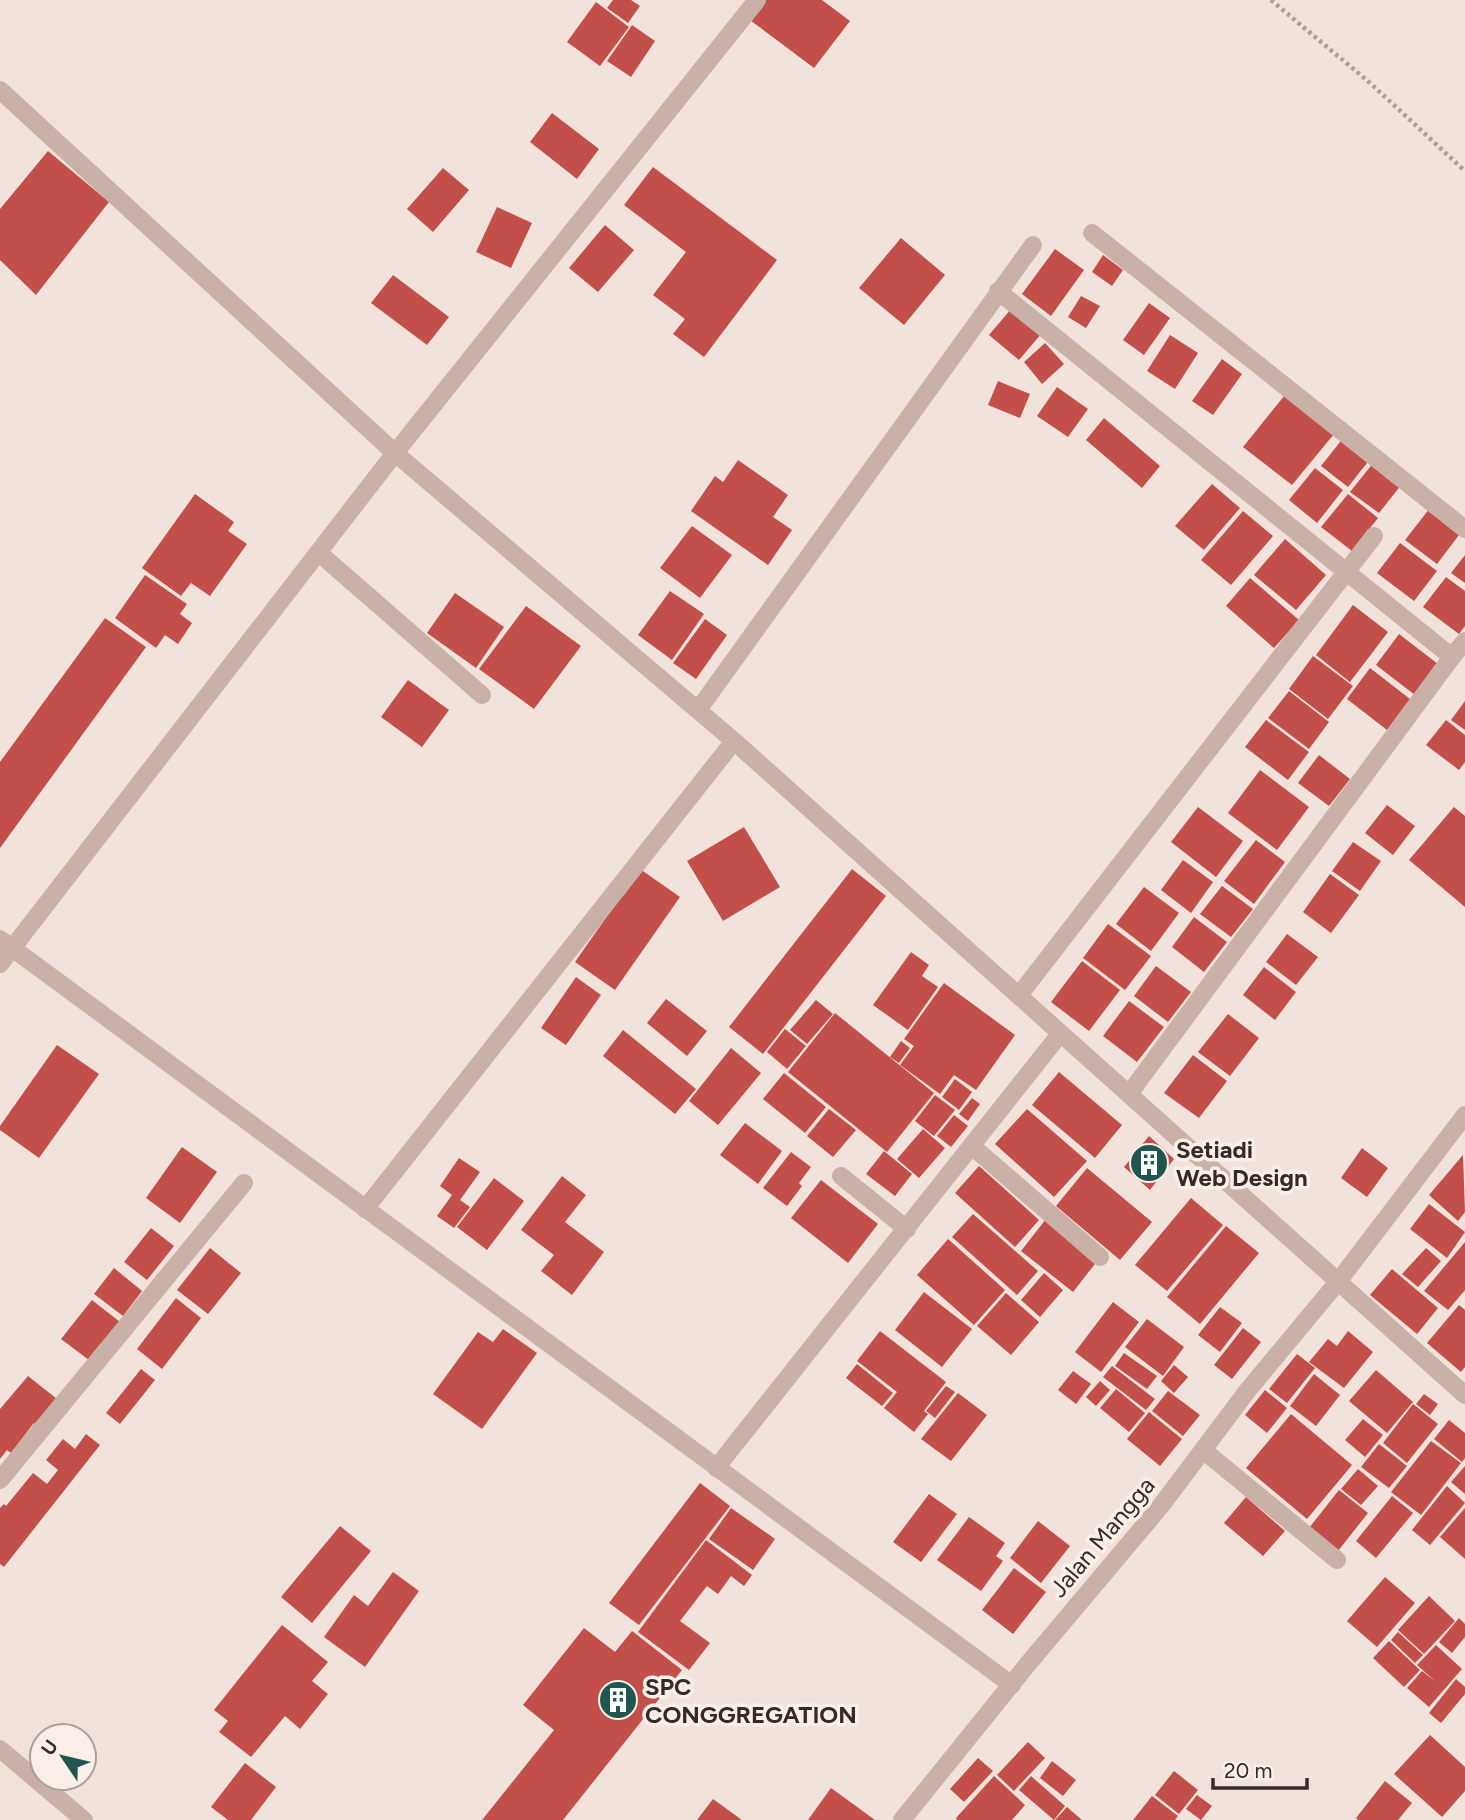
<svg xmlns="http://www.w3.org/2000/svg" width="1465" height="1820" viewBox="0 0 1465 1820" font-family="Figtree,sans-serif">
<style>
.building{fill:#c24f49}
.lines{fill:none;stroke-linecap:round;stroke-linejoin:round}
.path{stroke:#b59b92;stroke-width:4.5;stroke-dasharray:3.5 3.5;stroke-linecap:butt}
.minor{stroke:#c9b1a8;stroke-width:18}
.tertiary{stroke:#c9b1a8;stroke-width:18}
.labels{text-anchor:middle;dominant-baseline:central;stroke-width:7;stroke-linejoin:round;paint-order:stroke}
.poi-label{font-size:24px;font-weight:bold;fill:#362a28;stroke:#f9eee8;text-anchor:start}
.street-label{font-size:24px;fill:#362a28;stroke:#f9eee8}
</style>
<rect width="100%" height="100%" fill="#f1e3dc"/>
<path class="building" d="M613,0H631L640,6L628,23L607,8Z
M759,0H822L850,21L814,68L746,17Z
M596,2L629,27L600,66L567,42Z
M632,25L655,41L631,77L607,61Z
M552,113L599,149L577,179L530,142Z
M48,151L109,202L36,295L0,260V209Z
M653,167L777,260L704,357L673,334L685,319L653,295L686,252L624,205Z
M443,168L469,190L433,232L407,209Z
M497,207L532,223L511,268L476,252Z
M605,225L634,250L598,292L569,268Z
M901,238L945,275L904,325L859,288Z
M1055,249L1084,270L1051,316L1022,294Z
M1103,255L1123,270L1112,286L1092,272Z
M393,275L449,317L427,345L371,303Z
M1081,296L1100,306L1086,328L1068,317Z
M1149,303L1170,318L1144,355L1123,340Z
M1011,309L1041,334L1019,360L989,335Z
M1170,335L1198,353L1175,389L1147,371Z
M1045,343L1064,364L1042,384L1024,362Z
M1222,359L1242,374L1213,415L1192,401Z
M998,381L1030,394L1020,418L988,405Z
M1057,387L1088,409L1068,437L1037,416Z
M1285,395L1334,434L1292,485L1243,447Z
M1104,418L1160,466L1142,488L1086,440Z
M1344,437L1371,458L1348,487L1321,466Z
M738,460L788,495L773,517L792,530L768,565L691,511L715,476L723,482Z
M1374,462L1402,484L1379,513L1350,492Z
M1315,468L1343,490L1317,523L1289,500Z
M1212,484L1240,508L1204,550L1175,526Z
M195,494L234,522L228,531L247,544L210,596L191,583L181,596L142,568Z
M1348,494L1378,518L1352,551L1321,527Z
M1430,508L1462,531L1437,564L1405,540Z
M1243,511L1273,536L1231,585L1201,560Z
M692,526L732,555L700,598L660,568Z
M1285,539L1326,575L1296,610L1254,575Z
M1400,543L1437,571L1414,601L1377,573Z
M1465,555V583L1451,573Z
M145,575L187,604L180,614L192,623L178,644L165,635L156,648L115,618Z
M1446,577L1465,591V626L1459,634L1423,607Z
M1250,578L1299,620L1274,648L1226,606Z
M670,591L704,614L672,660L638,635Z
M455,593L504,627L476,668L427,633Z
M1353,605L1388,632L1350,682L1316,655Z
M526,606L581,646L534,709L479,669Z
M105,618L146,647L0,848V762Z
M705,619L727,635L696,679L673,663Z
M1399,634L1438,664L1415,695L1376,665Z
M1313,656L1353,686L1328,719L1289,689Z
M1370,668L1410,699L1387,730L1347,699Z
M408,680L449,710L422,747L381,717Z
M1289,691L1329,722L1309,749L1268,718Z
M1465,701V730L1451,720Z
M1266,720L1309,752L1288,780L1245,747Z
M1446,720L1465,735V762L1459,770L1426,745Z
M1319,755L1350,779L1329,806L1298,783Z
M1260,770L1309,807L1277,850L1228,813Z
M1387,805L1415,826L1393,855L1365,833Z
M1198,807L1243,841L1216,877L1171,842Z
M1454,807L1465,816V907L1409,860Z
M744,827L780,887L723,921L687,861Z
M1256,840L1285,862L1254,904L1224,881Z
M1353,842L1381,861L1360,891L1332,871Z
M1183,860L1213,882L1191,913L1161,890Z
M640,869L680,897L615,990L575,962Z
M852,869L886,896L763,1054L729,1027Z
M1330,874L1359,895L1331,933L1303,912Z
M1222,886L1253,909L1231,937L1200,914Z
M1144,887L1179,913L1151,951L1116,924Z
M1194,917L1227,942L1204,972L1172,947Z
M1108,924L1151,956L1125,990L1083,958Z
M1287,934L1318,957L1296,985L1266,962Z
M911,952L929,965L922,976L938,987L908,1030L873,1005Z
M1082,961L1120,990L1089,1031L1051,1002Z
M1156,966L1191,992L1168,1022L1134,996Z
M1264,967L1296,992L1275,1020L1243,995Z
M576,977L601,995L566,1045L541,1028Z
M944,983L1015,1035L976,1090L954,1075L940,1094L900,1065L914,1046L904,1039Z
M666,999L707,1031L687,1056L647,1023Z
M816,1000L833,1014L807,1044L790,1030Z
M1129,1001L1164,1027L1137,1062L1103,1036Z
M835,1013L934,1093L887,1152L788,1072Z
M1228,1014L1259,1038L1230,1076L1198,1052Z
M785,1029L806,1046L787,1069L767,1052Z
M623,1030L696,1089L675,1114L603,1056Z
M901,1041L910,1048L899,1063L890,1057Z
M57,1045L99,1074L39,1158L0,1130V1126Z
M731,1048L761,1073L718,1125L689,1101Z
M1193,1055L1227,1081L1199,1118L1164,1093Z
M1059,1072L1122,1125L1095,1158L1032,1105Z
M784,1073L826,1107L805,1133L763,1099Z
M955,1079L972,1092L959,1110L942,1097Z
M935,1095L955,1110L934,1136L915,1121Z
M972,1098L980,1104L968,1121L959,1114Z
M829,1109L856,1130L833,1157L807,1136Z
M1027,1109L1087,1161L1054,1197L995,1144Z
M954,1115L968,1126L951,1147L937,1136Z
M745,1123L782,1151L758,1184L720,1155Z
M923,1129L945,1148L919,1178L897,1159Z
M1149,1136L1174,1159L1150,1190L1124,1167Z
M182,1147L217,1172L180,1223L146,1198Z
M1362,1148L1388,1168L1367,1197L1341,1178Z
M884,1151L912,1174L895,1196L866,1174Z
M791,1152L811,1167L799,1183L802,1186L787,1206L763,1188Z
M1463,1155L1465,1212L1458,1221L1429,1195Z
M459,1158L480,1172L460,1200L470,1207L454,1228L437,1216L452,1195L440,1186Z
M979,1166L1039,1220L1015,1247L955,1193Z
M1087,1168L1152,1222L1120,1260L1056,1206Z
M562,1176L586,1195L565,1222L604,1252L572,1295L541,1271L554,1255L521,1230Z
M494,1178L524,1201L487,1250L457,1227Z
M821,1180L878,1224L848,1263L791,1218Z
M1191,1198L1223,1225L1167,1291L1135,1265Z
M1429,1204L1465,1232L1447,1258L1410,1229Z
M973,1214L1038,1271L1017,1295L952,1237Z
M1046,1219L1098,1260L1073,1292L1021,1251Z
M1226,1226L1259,1253L1200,1324L1167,1297Z
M151,1228L174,1246L147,1280L124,1262Z
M948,1239L1005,1290L974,1325L917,1275Z
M1465,1242V1290L1448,1310L1424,1291Z
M210,1248L241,1273L208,1314L177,1290Z
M1426,1248L1441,1261L1418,1287L1402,1274Z
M114,1268L142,1291L123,1316L94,1294Z
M1392,1269L1438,1308L1417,1334L1370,1295Z
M1044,1273L1063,1290L1040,1317L1021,1300Z
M924,1292L972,1329L942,1367L895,1330Z
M1006,1293L1039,1322L1011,1355L977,1326Z
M176,1298L201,1318L162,1369L137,1349Z
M92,1300L120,1322L89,1360L61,1339Z
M1113,1302L1139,1322L1101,1372L1075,1352Z
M1459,1305L1465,1310V1367L1461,1372L1427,1343Z
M1220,1307L1242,1323L1220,1352L1198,1335Z
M1147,1319L1184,1347L1163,1376L1125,1347Z
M1243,1328L1261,1342L1232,1379L1214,1365Z
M503,1329L537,1353L482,1429L433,1394L478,1332L493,1342Z
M880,1331L946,1382L924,1411L928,1414L914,1432L884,1408L897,1392L857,1361Z
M1348,1331L1373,1352L1344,1388L1309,1362L1328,1339L1337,1346Z
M1124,1353L1157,1376L1147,1389L1115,1366Z
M1297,1354L1315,1368L1287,1403L1269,1389Z
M857,1364L893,1393L882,1406L846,1378Z
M1174,1365L1188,1377L1174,1393L1161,1381Z
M1112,1366L1155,1399L1146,1410L1103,1377Z
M141,1369L155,1380L120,1424L106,1413Z
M1376,1370L1413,1402L1387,1433L1349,1401Z
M1073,1371L1091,1384L1076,1404L1058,1390Z
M1314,1374L1340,1395L1316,1426L1290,1406Z
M28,1376L57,1399L37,1426L34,1423L11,1453L7,1450L0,1459V1409Z
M1100,1381L1110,1390L1096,1406L1086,1397Z
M946,1386L955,1392L935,1418L926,1411Z
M1116,1389L1145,1413L1129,1432L1100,1408Z
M1265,1390L1287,1408L1267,1433L1245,1415Z
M1168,1391L1200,1415L1183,1436L1152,1411Z
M958,1393L987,1415L951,1461L921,1439Z
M1424,1394L1438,1404L1430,1415L1416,1404Z
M1413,1404L1438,1424L1407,1463L1383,1443Z
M1149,1412L1182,1439L1160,1466L1127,1439Z
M1291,1414L1352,1465L1307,1519L1246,1468Z
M1363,1419L1383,1435L1365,1457L1345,1440Z
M1449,1420L1465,1433V1458L1462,1462L1434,1439Z
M86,1434L100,1445L4,1567L0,1564V1508L4,1504L6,1506L33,1473L47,1484L58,1470L46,1460L63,1439L75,1449Z
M1431,1441L1461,1463L1421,1515L1391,1492Z
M1379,1444L1407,1466L1389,1488L1361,1467Z
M1465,1466V1494L1451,1482Z
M1358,1469L1378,1486L1361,1505L1341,1489Z
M700,1483L730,1506L639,1625L609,1603Z
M1447,1486L1465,1503L1430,1545L1412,1530Z
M1339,1490L1368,1513L1338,1551L1309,1528Z
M929,1494L957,1514L921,1562L893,1542Z
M1392,1496L1413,1513L1376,1558L1356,1541Z
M1246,1497L1285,1531L1263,1556L1224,1523Z
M731,1508L775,1539L753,1570L709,1539Z
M1465,1508V1559L1440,1537Z
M969,1517L1005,1543L996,1556L1003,1561L981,1591L937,1560Z
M1038,1521L1070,1546L1041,1583L1010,1558Z
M340,1526L371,1551L312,1623L281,1597Z
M706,1540L752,1575L744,1586L731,1576L718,1594L707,1586L680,1621L710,1643L689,1670L638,1632Z
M1014,1568L1046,1592L1013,1634L982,1610Z
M393,1572L419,1591L365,1667L324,1637L354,1595L368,1606Z
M1385,1577L1415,1603L1377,1647L1347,1621Z
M1429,1596L1455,1621L1424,1654L1398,1630Z
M1459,1618L1465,1624V1637L1452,1653L1439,1642Z
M282,1625L328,1662L312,1681L328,1694L300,1729L285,1716L251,1757L219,1732L228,1721L214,1710Z
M584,1628L615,1652L632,1631L682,1670L563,1820H482L554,1730L523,1705Z
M1398,1632L1423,1655L1415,1663L1391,1640Z
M1389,1641L1420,1670L1404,1687L1373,1658Z
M1436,1645L1462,1669L1429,1707L1407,1688L1422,1671L1436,1682L1417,1665Z
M1456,1679L1465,1687V1694L1441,1723L1429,1713Z
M1430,1735L1465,1767V1791L1442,1817L1394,1774Z
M1028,1742L1045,1758L1014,1791L997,1775Z
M978,1758L993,1771L964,1802L950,1789Z
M1052,1761L1076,1780L1063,1796L1040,1778Z
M245,1763L276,1787L251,1820H228L211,1807Z
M1174,1771L1198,1790L1179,1814L1155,1795Z
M994,1776L1025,1805L1012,1820H957L956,1818Z
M1031,1776L1065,1806L1054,1820L1019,1790Z
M1385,1781L1412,1803L1398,1820H1358L1356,1818Z
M831,1788L875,1820H808Z
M1197,1795L1212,1806L1201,1820L1186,1809Z
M1152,1796L1178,1816L1175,1820H1133Z
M713,1799L742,1820H697Z
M1067,1807L1082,1820H1055Z"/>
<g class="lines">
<path class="path" d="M1271,0L1369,82L1465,171"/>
<path class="minor" d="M0,90L395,453L734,741L1465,1395
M1092,233L1465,529
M998,291L1452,657L1129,1094
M319,553L482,695
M1452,657L1465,641
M698,710L1033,245
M0,939L1012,1685
M0,964L395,453L757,0
M1020,994L1374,536
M973,1147L1100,1257
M841,1176L907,1229
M365,1209L734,741
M1203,1450L1337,1560
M716,1468L1060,1034
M0,1480L244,1183
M902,1820L1027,1665L1160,1507L1248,1390L1337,1283L1465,1115"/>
<path class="tertiary" d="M0,1749L84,1820"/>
</g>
<defs>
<symbol id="building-disc" viewBox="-11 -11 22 22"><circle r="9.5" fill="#1f564f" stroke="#f9eee8"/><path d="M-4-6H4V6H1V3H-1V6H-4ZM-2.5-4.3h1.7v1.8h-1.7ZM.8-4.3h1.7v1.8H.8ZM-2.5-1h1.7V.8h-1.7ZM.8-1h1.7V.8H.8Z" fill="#fff"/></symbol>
</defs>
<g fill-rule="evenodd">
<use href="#building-disc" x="1127" y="1141" width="44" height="44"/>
<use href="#building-disc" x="596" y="1678" width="44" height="44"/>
</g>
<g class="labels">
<g class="poi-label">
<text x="1176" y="1149">Setiadi<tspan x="1176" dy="28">Web Design</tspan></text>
<text x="645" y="1686">SPC<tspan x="645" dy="28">CONGGREGATION</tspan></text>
</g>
<g class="street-label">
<text transform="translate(1102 1537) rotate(-50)">Jalan Mangga</text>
</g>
</g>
<g transform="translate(63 1757) rotate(305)"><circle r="33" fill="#f9eee8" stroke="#aba09b" stroke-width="2"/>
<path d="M0-5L12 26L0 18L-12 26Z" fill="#1f564f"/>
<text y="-10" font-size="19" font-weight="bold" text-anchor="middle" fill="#362a28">U</text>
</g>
<path d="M1213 1778v10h94v-10" fill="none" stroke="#362a28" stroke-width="3.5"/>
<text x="1224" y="1778" font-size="21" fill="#362a28" stroke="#f9eee8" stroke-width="5" paint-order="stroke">20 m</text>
</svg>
